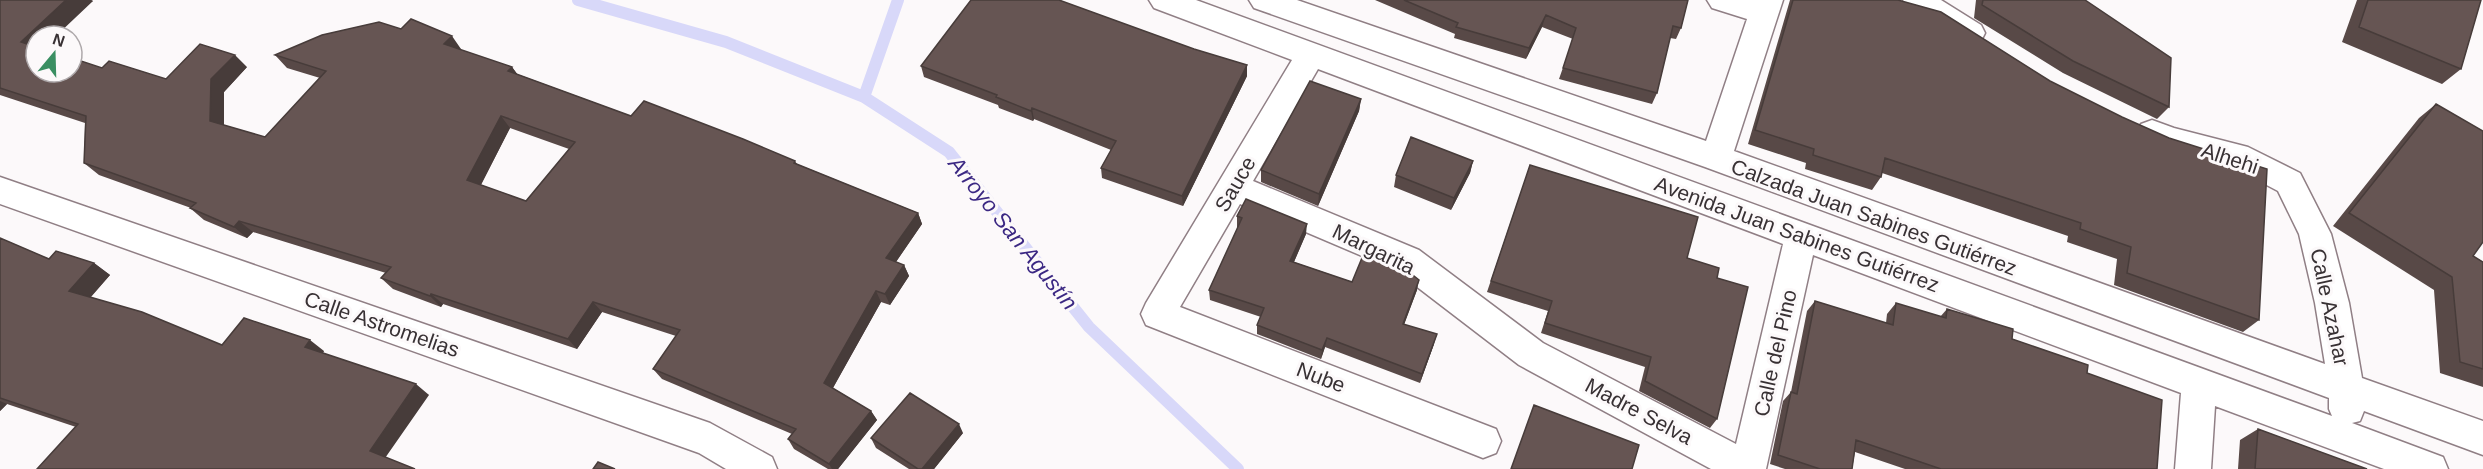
<svg xmlns="http://www.w3.org/2000/svg" width="2483" height="469" viewBox="0 0 2483 469" font-family="Arial,sans-serif">
<style>
.lines{fill:none;stroke-linecap:round;stroke-linejoin:round}
.stream{stroke:#d8d8f9;stroke-width:12}
.minor-casing{stroke:#907f85;stroke-width:3}
.minor{fill:#fff;fill-rule:evenodd}
.wall{fill:#584947;fill-rule:evenodd}
.shaded-wall{fill:#473c3a}
.building{fill:#665553;stroke:#473c3a;stroke-width:1.5;fill-rule:evenodd}
.labels{text-anchor:middle;dominant-baseline:central;stroke-width:6;stroke-linejoin:round;paint-order:stroke}
.street-label{font-size:21px;fill:#383134;stroke:#fcf9fa}
.water-label{font-size:22px;font-style:italic;fill:#3b2883;stroke:#fcf9fa}
</style>
<rect width="100%" height="100%" fill="#fcf9fa"/>
<g class="lines">
<path class="stream" d="M578,0L726,42L864,97L949,152L1089,327L1238,469
M864,97L898,0"/>
<defs>
<path id="minor" d="M1149,0H1196L2332,416L2329,409V398L1705,167L1254,8L1249,0H1297L1706,141L1747,19L1712,8L1707,0H1783L1734,151L2325,364L2315,303L2299,234L2278,191L2240,171L2169,153L2141,142L2136,133L2141,124L2152,120L2174,128L2248,147L2300,173L2331,234L2349,303L2362,378L2483,421V455L2364,411L2360,421L2352,423L2443,457L2448,469H2384L2215,406L2211,469H2175L2181,393L1813,255L1766,469H1711L1519,365L1395,270L1240,204L1180,307L1496,429L1501,441L1496,453L1483,458L1146,325L1141,314L1146,303L1292,60L1154,8ZM1318,69L1783,244L1736,444L1543,343L1419,250L1253,181Z
M1903,0H1941L1981,25L1985,33L1981,41L1970,44L1959,41L1908,8Z
M0,177L710,423L772,457L777,469H726L699,453L0,204Z"/>
</defs>
<use href="#minor" class="minor-casing"/>
<use href="#minor" class="minor"/>
</g>
<path class="wall" d="M0,0H91L93,1L36,36V72L102,68L166,79L247,67L224,92V125L265,137L320,78L287,68L275,55L461,49L460,50L512,67L517,74L631,116L795,161L797,164L918,213L922,224L896,262L904,265L909,276L890,305L881,302L833,388L871,411L877,420L838,469H828L794,449L788,439L792,434L662,379L653,369L676,336L602,312L577,349L443,304L441,307L393,289L381,278L386,273L253,232L247,238L204,220L190,208H191L99,175L84,163L85,123L0,95ZM510,128L569,149L526,201L481,185Z
M1375,0H1688L1681,28L1676,39L1670,38L1657,93L1652,104L1559,79L1573,39L1542,27L1526,59L1454,38L1455,34Z
M1790,0H1898L2259,320L2243,332L2114,285L2117,259L2067,242L2068,236L1882,173L1881,177L1872,190L1805,169L1806,163L1748,144Z
M1976,0H2085L2169,107L2157,119L2063,73L1974,18Z
M2357,0H2481L2461,69L2442,84L2342,42Z
M921,66L1247,76L1183,206L1102,178L1101,168L1111,150L1034,119L1033,121L999,108L998,105L924,77Z
M1361,99L1359,111L1318,206L1261,182V170Z
M2436,104L2473,256L2483,262V387L2440,373L2434,290L2333,226L2419,118Z
M1473,161L1470,173L1451,210L1394,187L1396,175Z
M1530,165L1687,258L1717,278V419L1710,428L1639,391L1645,367L1541,333L1548,311L1487,292Z
M1237,216L1306,234L1294,262L1352,282L1417,290L1404,324L1434,344L1420,383L1325,347L1321,359L1257,334V325L1261,317L1210,300L1209,290L1238,227H1237Z
M0,238L49,259L94,263L110,275L91,297L222,345L324,351L323,353L429,395L76,427L7,404L0,411Z
M1815,301L1886,323L1887,314L1896,303L1940,317L1947,309L2087,373L2157,469H1905L1855,452L1852,469H1785L1770,464L1783,401L1791,392L1807,311Z
M2258,429L2367,469H2238L2240,440Z
M963,433L934,469H909L876,448L871,438Z"/>
<path class="shaded-wall" d="M66,0H91L93,1L56,36H36V54L21,42Z
M1546,15L1542,27L1526,59L1529,48Z
M452,36L461,49L453,57L444,44Z
M235,55L247,67L224,92V133L210,121L211,79Z
M1247,65V76L1183,206L1182,196Z
M512,67L521,79L508,71Z
M1361,99L1359,111L1318,206L1319,194Z
M1032,108L1034,119L1033,121L1031,111Z
M501,116L510,128L477,192L467,180Z
M1473,161L1470,173L1451,210L1454,198Z
M918,213L922,224L891,269L886,258Z
M239,221L253,232L247,238L234,227Z
M1307,224L1306,234L1290,271V261Z
M94,263L110,275L86,302L69,291Z
M904,265L909,276L890,305L885,294Z
M1419,280L1417,290L1401,333L1403,324Z
M876,291L881,302L830,393L824,383Z
M431,294L443,304L441,307L430,296Z
M593,302L602,312L577,349L568,339Z
M1437,334L1434,344L1420,383L1422,374Z
M1327,338L1325,347L1321,359L1322,350Z
M310,340L324,351L319,357L305,347Z
M416,384L429,395L383,461L370,451Z
M0,401L7,404L0,411Z
M871,411L877,420L838,469H832L829,464Z
M959,424L963,433L934,469H922Z"/>
<path class="building" d="M0,0H66L21,42L36,47V72H72V58L102,68L109,61L166,79L200,44L235,55L211,79L210,121L265,137L326,71L275,55L322,35L379,22L401,29L411,19L452,36L444,44L512,67L508,71L631,116L644,101L743,139L795,161L794,163L918,213L886,258L904,265L885,294L876,291L824,383L871,411L829,464L788,439L796,429L653,369L680,330L593,302L568,339L431,294L430,296L381,278L391,267L239,221L234,227L190,208L196,203L84,163L86,116L0,88ZM501,116L575,142L526,201L467,180Z
M971,0H1059L1194,49L1247,65L1182,196L1101,168L1116,141L1032,108L1031,111L996,97L997,95L921,66Z
M1404,0H1688L1681,28L1673,26L1657,93L1563,68L1576,28L1546,15L1529,48L1456,27L1458,23Z
M1793,0H1898L1941,12L2050,81L2122,117L2169,138L2267,169L2259,320L2127,273L2131,247L2080,229L2081,223L1885,158L1881,177L1813,155L1814,149L1755,130Z
M1983,0H2085L2171,58L2169,107L2073,61L1982,5Z
M2368,0H2481L2461,69L2359,27Z
M1310,81L1361,99L1319,194L1261,170Z
M2436,104L2483,131V242L2473,256L2483,262V369L2460,362L2452,277L2349,213Z
M1411,137L1473,161L1454,198L1396,175Z
M1530,165L1698,217L1687,258L1719,268L1717,278L1748,287L1717,419L1645,381L1651,357L1545,323L1552,301L1491,281Z
M1246,199L1307,224L1290,261L1352,282L1364,253L1400,265L1419,280L1403,324L1437,334L1422,374L1327,338L1322,350L1257,325L1264,308L1209,290L1242,218L1237,216Z
M0,238L49,259L56,251L94,263L69,291L142,312L222,345L244,318L310,340L305,347L416,384L370,451L415,469H37L78,424L0,398Z
M1815,301L1893,325L1896,303L1946,318L1947,309L2013,329L2012,339L2088,365L2087,373L2162,400L2157,469H1941L1856,440L1852,469H1820L1778,455L1791,392L1797,394Z
M910,393L959,424L922,469H918L871,438Z
M1534,405L1639,445L1632,469H1511Z
M2258,429L2367,469H2255Z
M598,462L615,469H593Z"/>
<g class="labels">
<g class="street-label">
<text transform="translate(2230 158) rotate(18)">Alhehi</text>
<text transform="translate(1235 184) rotate(-60)">Sauce</text>
<text transform="translate(1874 217) rotate(20)">Calzada Juan Sabines Gutiérrez</text>
<text transform="translate(1797 234) rotate(20)">Avenida Juan Sabines Gutiérrez</text>
<text transform="translate(1374 249) rotate(26)">Margarita</text>
<text transform="translate(2330 307) rotate(78)">Calle Azahar</text>
<text transform="translate(382 324) rotate(19)">Calle Astromelias</text>
<text transform="translate(1775 353) rotate(-77)">Calle del Pino</text>
<text transform="translate(1321 377) rotate(21)">Nube</text>
<text transform="translate(1639 411) rotate(28)">Madre Selva</text>
</g>
<g class="water-label">
<text transform="translate(1013 233) rotate(51)">Arroyo San Agustín</text>
</g>
</g>
<g transform="translate(54 54) rotate(19)"><circle r="28" fill="#fcf9fa" stroke="#aea9ab" stroke-width="1.5"/>
<path d="M0-4.5L10 22L0 15L-10 22Z" fill="#3a8f62"/>
<text y="-9" font-size="16" font-weight="bold" text-anchor="middle" fill="#383134">N</text>
</g>
</svg>
